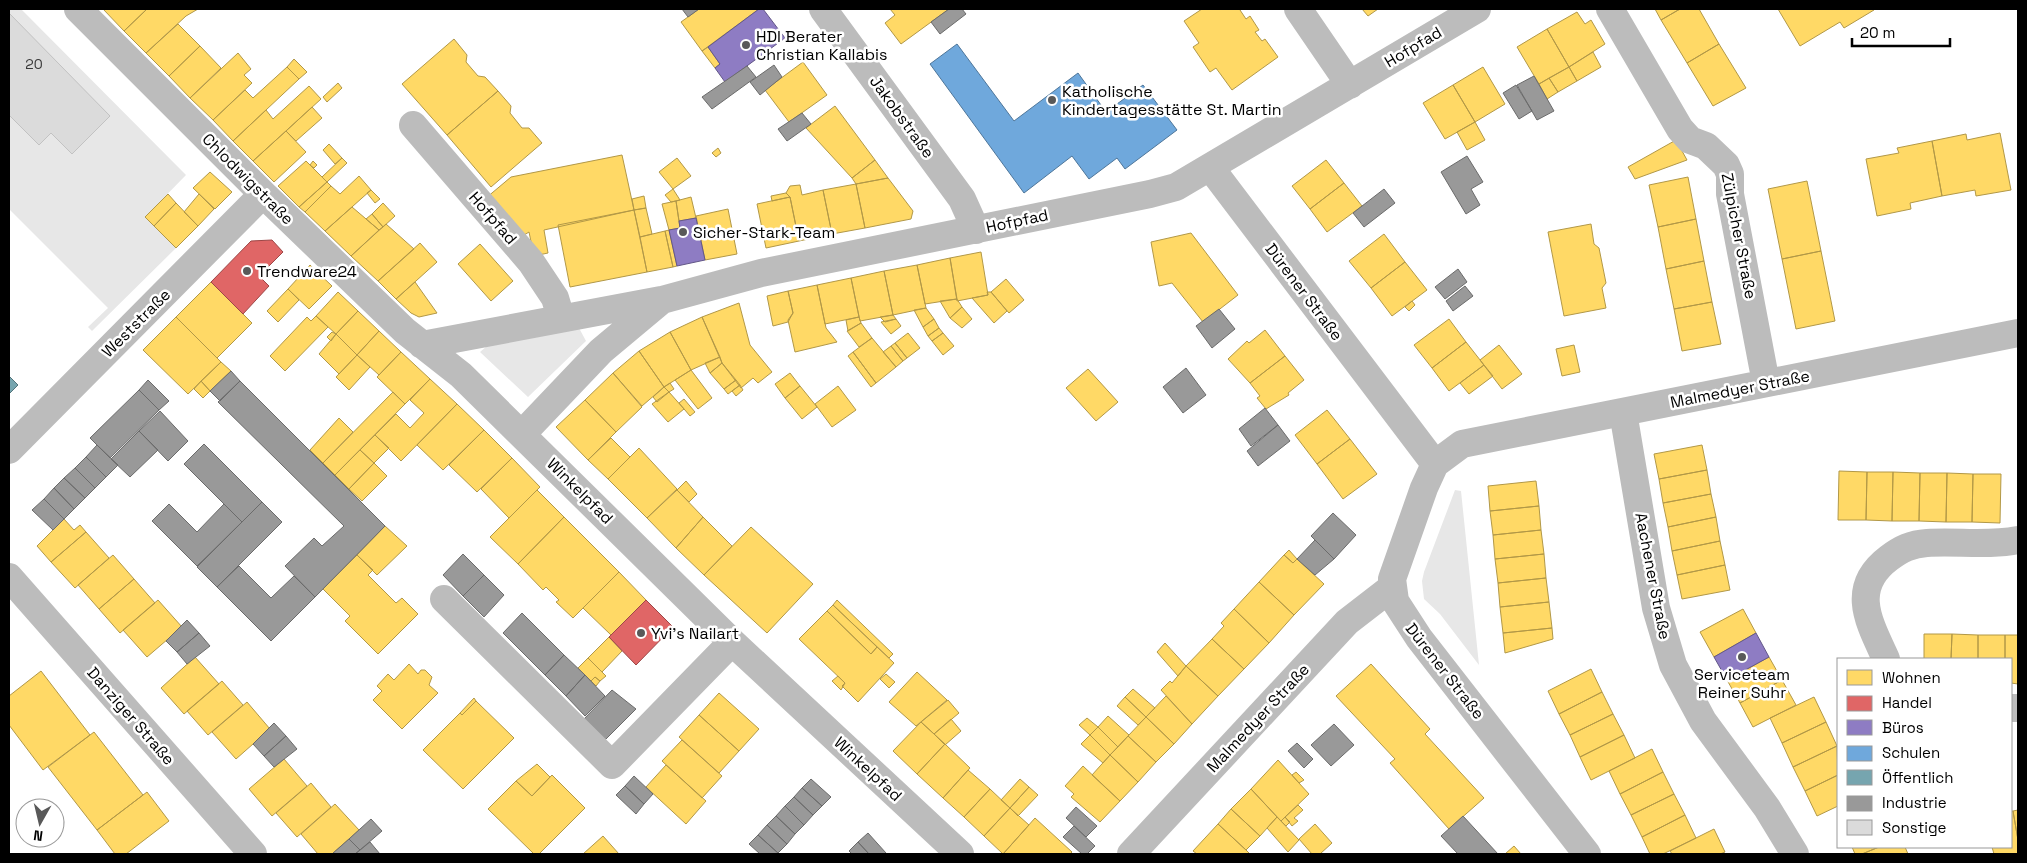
<svg xmlns="http://www.w3.org/2000/svg" width="2027" height="863" viewBox="0 0 2027 863" font-family="'Space Grotesk',sans-serif">
<style>
.green{fill:#e7e7e7}
.homes{fill:#ffd966;stroke:#b29847}
.shops{fill:#e06666;stroke:#9d4747}
.offices{fill:#8e7cc3;stroke:#635788}
.schools{fill:#6fa8dc;stroke:#4e769a}
.public{fill:#76a5af;stroke:#53747a}
.industry{fill:#999;stroke:#6b6b6b}
.building{fill:#dbdbdb;stroke:#c2c2c2}
.lines{fill:none;stroke-linecap:round;stroke-linejoin:round}
.minor{stroke:#bcbcbc;stroke-width:28}
.poi-dot{fill:#595959;stroke:#fff;stroke-width:2}
.labels{text-anchor:middle;dominant-baseline:central;stroke-width:5;stroke-linejoin:round;paint-order:stroke}
.number-label{font-size:14px;fill:#373737}
.poi-label{font-size:16px;fill:#000;stroke:#fff;text-anchor:start}
.street-label{font-size:16px;fill:#000;stroke:#fff}
</style>
<rect width="100%" height="100%" fill="#fff"/>
<path class="green" d="M9,9H21L186,175L145,217L176,248L92,331L88,327L108,308L9,209Z
M579,328L586,341L528,397L480,352L487,346Z
M1455,490L1461,491L1479,665L1440,614L1424,599L1422,581L1424,572Z"/>
<path class="homes" d="M103,9H147L124,31Z
M147,9H198L186,16L146,53L124,31Z
M699,9H759L702,51L681,22Z
M890,9H949L901,44L885,23L895,15Z
M1202,9H1242L1240,10L1246,19L1250,16L1259,30L1255,32L1262,41L1265,39L1278,57L1232,90L1216,68L1210,72L1193,47L1199,43L1184,21Z
M1362,9H1378L1368,16Z
M1655,9H1680L1661,20Z
M1680,9H1699L1719,44L1687,63L1661,20Z
M1778,9H1873L1874,10L1844,28L1840,22L1800,46Z
M1577,12L1585,24L1591,20L1605,44L1569,67L1547,29Z
M178,24L200,46L169,76L146,53Z
M1547,29L1569,67L1539,84L1517,47Z
M454,39L467,55L466,62L478,76L485,77L498,91L447,135L402,84Z
M1719,44L1746,88L1713,106L1687,63Z
M200,46L221,68L190,98L169,76Z
M708,47L720,64L715,68L702,51Z
M1593,52L1601,67L1577,81L1569,67Z
M238,53L251,69L244,75L252,83L213,120L190,98Z
M294,59L307,72L299,79L287,67Z
M803,62L827,95L789,122L765,90Z
M287,67L299,79L233,141L213,120L245,90L253,98Z
M1483,67L1505,104L1475,122L1453,85Z
M1569,67L1577,81L1558,92L1549,78Z
M1549,78L1558,92L1547,99L1539,84Z
M338,83L342,88L327,102L323,97Z
M1453,85L1475,122L1445,139L1423,103Z
M309,86L321,99L253,161L233,141L266,110L273,119Z
M498,91L511,106L510,113L522,128H529L542,143L491,187L447,135Z
M835,106L875,160L852,178L806,128Z
M312,107L322,118L296,141L286,131Z
M1475,122L1485,140L1467,150L1457,132Z
M286,131L306,152L274,182L253,161Z
M2000,133L2011,190L1976,196L1975,190L1942,196L1932,141L1966,134L1967,140Z
M1676,140L1687,160L1635,179L1628,167Z
M1932,141L1942,196L1910,203L1911,209L1877,216L1866,159L1899,153L1897,148Z
M329,144L342,158L335,164L323,150Z
M718,148L721,153L716,157L712,153Z
M622,155L634,210L544,230L548,253L534,256L529,232L521,237L486,198L511,177Z
M342,158L347,163L327,182L322,177Z
M677,158L691,176L673,189L659,172Z
M875,160L888,178L856,184L852,178Z
M1326,160L1344,183L1310,209L1292,186Z
M306,161L327,182L299,207L278,186Z
M313,161L317,165L314,168L310,165Z
M210,172L232,192L215,209L193,188Z
M359,176L371,190L325,231L305,212L331,186L340,194Z
M1688,177L1696,219L1658,227L1649,185Z
M888,178L913,211L911,219L865,228L856,184Z
M1807,181L1821,251L1782,259L1768,189Z
M327,182L331,186L305,212L299,207Z
M1344,183L1362,206L1327,232L1310,209Z
M856,184L865,228L832,234L823,190Z
M800,185L802,195L823,190L832,234L799,241L790,197L786,193L790,186Z
M673,189L680,200L671,202L665,195Z
M371,190L380,199L375,203L367,193Z
M786,193L790,197L772,201L771,196Z
M168,194L176,203L154,226L145,217Z
M199,194L214,209L198,226L184,212Z
M644,196L646,208L634,210L632,199Z
M691,197L696,218L679,221L676,201Z
M790,197L799,241L766,248L757,204Z
M676,201L680,228L669,230L662,204Z
M176,203L198,226L176,248L154,226Z
M383,203L395,216L383,227L372,214Z
M352,207L379,230L351,256L325,231Z
M646,208L652,234L640,237L634,210Z
M728,209L737,254L705,260L696,216Z
M634,210L647,272L570,287L558,225Z
M372,214L383,227L379,230L366,219Z
M1696,219L1704,261L1666,269L1658,227Z
M386,224L414,249L378,281L351,256Z
M1591,224L1594,244L1599,248L1606,283L1602,288L1606,308L1564,316L1548,232Z
M669,230L677,266L673,267L665,231Z
M665,231L673,267L647,272L640,237Z
M1191,233L1238,295L1203,322L1172,283L1159,286L1151,242Z
M1384,234L1405,262L1371,288L1349,261Z
M420,243L437,262L396,299L378,281Z
M480,244L513,281L491,301L458,264Z
M1821,251L1835,321L1796,329L1782,259Z
M981,252L988,295L957,301L950,258Z
M950,258L957,299L925,304L917,265Z
M1704,261L1712,302L1674,309L1666,269Z
M1405,262L1427,290L1392,316L1371,288Z
M310,265L332,286L309,309L288,289Z
M917,265L926,308L893,315L884,271Z
M884,271L893,315L860,321L851,278Z
M851,278L859,317L825,324L817,285Z
M1006,279L1024,300L1009,313L991,292Z
M211,282L252,323L217,358L176,317Z
M415,282L437,313L419,317L411,313L396,299Z
M817,285L826,328L837,342L795,352L788,320L793,313L788,291Z
M288,289L299,300L278,322L267,311Z
M788,291L793,313L788,322L773,326L767,296Z
M338,292L358,311L336,334L316,316Z
M987,292H991L1007,311L994,323L972,298L988,295Z
M957,299L962,307L950,318L940,301Z
M1412,301L1415,305L1409,311L1405,307Z
M1712,302L1721,344L1682,351L1674,309Z
M739,303L750,345L772,372L758,383L753,378L741,388L722,363L702,317Z
M962,307L972,319L962,328L950,318Z
M926,308L934,319L923,327L914,310Z
M358,311L379,331L357,355L336,334Z
M893,315L896,319L885,322L880,317Z
M316,316L328,327L285,371L270,356L307,317L311,321Z
M176,317L221,362L188,394L143,350Z
M702,317L720,357L691,370L670,332Z
M859,317L861,323L848,331L846,320Z
M896,319L901,326L891,334L881,322Z
M934,319L939,328L928,336L923,327Z
M1449,319L1466,342L1432,368L1414,345Z
M861,323L872,338L859,347L847,331Z
M939,328L943,333L932,341L928,336Z
M1265,330L1285,356L1250,383L1228,359L1247,341L1249,343Z
M379,331L401,352L379,375L357,355Z
M332,332L336,334L331,341L327,337Z
M670,332L691,370L664,387L639,351Z
M908,333L920,348L907,358L895,343Z
M943,333L954,346L943,355L932,341Z
M336,334L357,355L339,374L319,354Z
M872,338L896,367L876,383L853,352Z
M1466,342L1484,365L1449,391L1432,368Z
M895,343L907,358L903,361L891,346Z
M1499,345L1522,374L1502,389L1480,360Z
M1574,345L1580,372L1562,376L1556,349Z
M891,346L903,361L896,367L883,352Z
M639,351L664,387L642,406L613,373Z
M401,352L430,379L405,404L377,377Z
M853,352L876,383L871,387L848,356Z
M357,355L370,367L349,390L336,377Z
M1285,356L1304,380L1288,393L1289,395L1266,409L1257,398L1260,396L1250,383Z
M720,357L722,363L710,373L705,363Z
M221,362L231,371L210,391L201,381Z
M722,363L736,380L724,389L710,373Z
M1484,365L1493,376L1469,394L1460,383Z
M1088,369L1118,402L1096,421L1066,388Z
M691,370L712,398L698,409L675,380Z
M613,373L642,407L616,432L585,400Z
M790,373L800,386L785,398L775,384Z
M430,379L457,404L401,461L375,435L396,414L410,428L424,413L410,400Z
M736,380L740,385L728,394L724,389Z
M201,381L210,391L203,398L194,389Z
M670,383L674,389L669,392L664,387Z
M740,385L743,390L736,396L732,391Z
M800,386L817,407L802,419L785,398Z
M838,386L856,410L832,427L815,404Z
M664,387L669,392L657,402L653,397Z
M393,392L405,404L335,475L323,463Z
M669,392L684,409L668,422L652,404Z
M684,399L695,412L690,416L679,403Z
M585,400L616,432L588,460L556,427Z
M457,404L484,430L443,470L417,445Z
M1327,410L1350,439L1317,464L1295,435Z
M339,418L353,432L323,463L310,450Z
M484,430L512,458L477,492L449,465Z
M375,435L389,448L374,463L360,450Z
M611,438L630,457L608,479L588,460Z
M1350,439L1377,474L1343,499L1317,464Z
M1702,445L1707,470L1659,479L1654,454Z
M639,448L677,489L647,518L608,479Z
M360,450L374,463L349,489L335,475Z
M512,458L540,487L509,518L481,489Z
M374,463L387,476L362,501L349,489Z
M1707,470L1711,494L1663,503L1659,479Z
M1839,471L1867,472L1866,520H1838Z
M1867,472H1893L1892,521L1866,520Z
M1893,472L1920,473L1919,521H1892Z
M1920,473H1947L1946,522L1919,521Z
M1947,473L1973,474L1972,522H1946Z
M1973,474H2001L2000,523L1972,522Z
M686,481L697,494L689,502L677,490Z
M1536,481L1539,506L1490,511L1488,486Z
M537,490L564,517L518,564L490,537Z
M677,490L703,517L676,548L647,518Z
M1711,494L1716,517L1668,527L1663,503Z
M1539,506L1541,530L1493,535L1490,511Z
M564,517L619,572L573,618L556,602L559,600L546,587L543,590L518,564Z
M703,517L732,546L704,575L676,548Z
M1716,517L1720,541L1672,551L1668,527Z
M64,519L74,530L80,525L86,532L51,562L37,546Z
M385,526L407,546L377,575L357,555Z
M751,527L813,584L767,633L704,575Z
M1541,530L1544,554L1495,559L1493,535Z
M86,532L109,558L75,588L51,562Z
M1720,541L1725,565L1677,575L1672,551Z
M1289,550L1297,559L1293,563L1284,555Z
M1544,554L1546,578L1498,583L1495,559Z
M113,555L134,579L99,609L78,585Z
M357,555L373,570L368,575L396,603L402,598L418,614L378,654L345,621L350,616L323,589Z
M1284,555L1293,563L1297,559L1324,584L1294,615L1259,582Z
M1725,565L1730,590L1682,599L1677,575Z
M619,572L646,600L611,635L583,608Z
M1546,578L1549,602L1500,607L1498,583Z
M134,579L155,603L120,633L99,609Z
M1259,582L1294,615L1269,643L1234,609Z
M158,600L182,627L147,657L123,630Z
M837,600L893,654L889,658L833,605Z
M1549,602L1552,628L1503,633L1500,607Z
M833,605L877,647L871,654L827,611Z
M1234,609L1269,643L1244,669L1212,639L1224,626L1221,623Z
M1743,609L1756,633L1714,657L1700,632Z
M827,611L871,654L877,647L894,663L858,702L842,686L845,683L799,639Z
M1552,628L1553,639L1505,653L1503,633Z
M1924,634H1952L1951,659H1924Z
M1952,634L1978,635V659H1951Z
M1978,635H2005V659H1978Z
M2005,635H2018V684L2011,683V659H2005Z
M609,637L622,651L602,672L588,658Z
M1212,639L1244,669L1218,696L1186,666Z
M1165,643L1186,666L1178,676L1157,652Z
M195,657L219,684L184,714L161,688Z
M1769,657L1782,680L1740,703L1727,680Z
M588,658L606,676L600,681L595,677L591,681L578,668Z
M409,664L418,674L421,670H425L432,677L429,685L438,693L402,729L373,700L382,691L377,686L388,674L394,680Z
M1371,664L1430,729L1425,734L1484,798L1449,829L1390,763L1395,759L1336,696Z
M1186,666L1218,696L1192,724L1161,690L1170,681L1172,683Z
M1591,669L1602,692L1559,714L1548,691Z
M41,671L90,735L43,770L9,725V696Z
M917,672L947,700L916,726L889,702Z
M886,674L895,682L889,688L880,679Z
M838,676L845,683L841,690L832,681Z
M595,677L600,681L596,686L591,681Z
M1782,680L1796,705L1753,727L1740,703Z
M222,681L243,705L208,735L187,711Z
M1133,689L1155,708L1146,717L1125,697Z
M1602,692L1613,714L1570,735L1559,714Z
M719,693L759,729L739,751L699,715Z
M1166,696L1192,724L1174,744L1146,717Z
M1125,697L1146,717L1138,725L1117,706Z
M1814,697L1826,722L1782,743L1770,718Z
M474,698L476,701L462,715L460,713Z
M948,700L959,713L934,734L921,722Z
M476,701L514,738L463,789L423,750L460,713L462,715Z
M247,702L270,729L236,759L212,732Z
M1613,714L1624,735L1580,757L1570,735Z
M699,715L739,751L719,773L679,737Z
M1108,716L1129,735L1118,747L1098,727Z
M1146,717L1174,744L1156,762L1128,736Z
M1087,718L1098,727L1090,735L1079,725Z
M951,719L961,731L945,745L934,734Z
M921,722L945,744L917,774L893,751Z
M1826,722L1837,746L1793,767L1782,743Z
M1098,727L1118,747L1110,755L1090,735Z
M94,732L143,795L97,830L48,767Z
M1090,735L1110,755L1103,763L1081,744Z
M1624,735L1635,758L1591,780L1580,757Z
M1128,736L1156,762L1138,782L1110,755Z
M682,740L722,776L702,798L662,761Z
M945,744L970,768L943,798L917,774Z
M1837,746L1838,775L1805,791L1793,767Z
M1652,749L1663,772L1620,794L1609,771Z
M1110,755L1138,782L1120,801L1092,775Z
M284,759L307,786L272,816L249,789Z
M1278,760L1309,794L1281,821L1251,789Z
M537,764L550,777L532,796L516,781Z
M666,765L706,801L686,824L646,787Z
M1083,766L1120,801L1100,822L1071,797L1074,794L1065,786Z
M968,770L990,789L964,817L943,798Z
M1296,772L1304,780L1299,783L1292,775Z
M1663,772L1674,794L1631,815L1620,794Z
M552,775L585,808L539,854H534L488,809L516,781L532,796Z
M1838,775V806L1817,816L1805,791Z
M1020,779L1029,787L1010,808L1001,800Z
M311,783L331,807L297,837L276,813Z
M1029,787L1038,795L1018,816L1010,808Z
M990,789L1010,808L984,836L964,817Z
M1251,789L1277,817L1260,836L1231,809Z
M147,792L169,821L126,854H115L97,830Z
M1674,794L1685,815L1642,837L1631,815Z
M335,804L359,830L332,854H318L301,834Z
M1298,805L1303,810L1294,818L1298,821L1292,826L1285,817Z
M1010,808L1029,825L1003,854L984,836Z
M1231,809L1260,836L1246,850L1218,824Z
M2018,810V840L2013,811Z
M2011,811H2013L2018,840V854H1994L1992,847H2011Z
M1685,815L1696,838L1663,854H1650L1642,837Z
M1277,817L1299,840L1288,852L1267,828Z
M1285,817L1290,822L1286,826L1281,821Z
M1035,818L1072,852L1070,854H1003Z
M1218,824L1246,850L1250,854H1197L1193,851Z
M1315,824L1332,843L1320,854H1312L1299,839Z
M1714,829L1725,852L1720,854H1672L1670,851Z
M603,836L619,854H583Z
M1514,846L1521,854H1505Z
M1852,847H1879L1862,854H1855Z
M1879,847H1905L1908,854H1862Z"/>
<path class="shops" d="M272,240L283,252L259,276L269,286L243,314L211,282L251,241Z
M646,600L673,627L636,665L609,637Z"/>
<path class="offices" d="M759,9H763L785,38L725,82L715,68L720,64L708,47Z
M696,218L705,260L677,266L669,230L680,228L679,221Z
M1756,633L1769,657L1727,680L1714,657Z"/>
<path class="schools" d="M957,44L1014,121L1078,73L1106,112L1143,85L1177,130L1125,169L1117,158L1089,179L1072,156L1024,193L930,64Z"/>
<path class="public" d="M9,376L18,385L9,394Z"/>
<path class="industry" d="M682,9H699L688,17Z
M949,9H962L966,14L940,34L931,22Z
M774,65L782,77L760,95L750,82Z
M747,66L756,77L712,109L702,97Z
M1534,76L1554,111L1537,120L1517,85Z
M1516,85L1532,111L1519,119L1503,93Z
M802,113L811,124L787,141L778,129Z
M1467,156L1483,182L1471,189L1480,205L1466,214L1441,172Z
M1384,189L1395,203L1364,227L1353,213Z
M1458,269L1467,282L1445,299L1435,287Z
M1465,286L1473,296L1453,311L1446,301Z
M1219,309L1235,329L1212,348L1196,326Z
M1186,368L1206,395L1183,413L1163,387Z
M231,371L240,381L220,401L210,391Z
M148,380L169,401L159,410L139,390Z
M240,381L385,526L315,597L285,566L314,538L322,546L344,526L218,402Z
M139,390L159,410L110,458L90,438Z
M1265,408L1278,425L1251,446L1239,429Z
M160,411L188,441L168,461L139,431Z
M1278,425L1290,441L1258,466L1247,451Z
M139,431L158,450L130,477L111,459Z
M204,444L262,502L242,522L184,464Z
M97,445L118,465L106,477L86,457Z
M86,457L106,477L95,488L75,468Z
M75,468L95,488L85,498L64,478Z
M64,478L85,498L74,509L54,488Z
M54,488L74,509L64,519L44,499Z
M44,499L64,519L53,530L32,510Z
M262,502L282,522L217,587L197,567Z
M169,504L197,532L224,504L242,522L197,566L152,521Z
M1333,513L1356,535L1334,559L1311,536Z
M1315,540L1334,559L1315,575L1297,559Z
M463,554L484,575L463,596L443,575Z
M239,566L271,598L294,576L315,597L271,641L217,587Z
M484,575L504,595L484,617L463,596Z
M522,613L564,655L545,675L503,633Z
M187,620L199,633L177,652L166,641Z
M199,633L210,646L187,664L177,652Z
M564,655L585,675L566,696L545,675Z
M585,675L605,696L585,716L566,696Z
M612,690L636,709L604,741L583,720Z
M274,723L286,736L264,756L253,744Z
M1334,724L1354,745L1331,766L1311,745Z
M286,736L297,749L274,767L264,756Z
M1297,743L1313,759L1304,768L1288,751Z
M634,776L653,794L644,804L625,786Z
M811,779L831,797L822,806L802,788Z
M625,786L644,804L636,814L616,795Z
M802,788L822,806L813,815L794,797Z
M794,797L813,815L804,825L785,806Z
M785,806L804,825L795,834L776,816Z
M1076,807L1097,826L1086,837L1066,818Z
M776,816L795,834L787,844L767,825Z
M1463,816L1498,854H1458L1441,836Z
M371,819L382,831L360,850L349,839Z
M767,825L787,844L778,853L758,835Z
M1074,826L1095,846L1087,854H1082L1063,837Z
M868,833L886,853L885,854H869L858,842Z
M758,835L778,853L776,854H760L749,844Z
M349,839L360,850L355,854H332Z
M370,842L380,854H355Z
M858,842L869,854H852L849,851Z"/>
<path class="building" d="M9,13L110,116L72,154L51,133L39,145L9,115Z"/>
<g class="lines">
<path class="minor" d="M78,9L263,194L405,331L461,375L732,642L960,854
M823,9L962,199L976,230
M1298,9L1350,85
M1610,9L1680,129L1690,140L1706,146L1726,165L1730,174V194L1766,383
M413,125L531,262L555,298L561,318
M1210,167L1435,464
M422,345L661,300
M1623,412L1656,608L1673,665L1703,721L1767,808L1795,854
M522,434L601,351L662,300L761,273L1150,194L1176,187L1477,9
M9,450L263,194
M9,577L253,854
M444,599L612,765L732,642
M1886,659C1869,622 1849,588 1889,558C1901,549 1911,544 1927,543C1957,541 1988,546 2018,540
M2011,708H2018
M1131,854L1347,622L1391,588
M1587,854L1419,638L1395,601L1392,579L1424,488L1435,464L1462,444L2018,333"/>
</g>
<g class="poi-dot">
<circle cx="746" cy="45" r="5"/>
<circle cx="1052" cy="100" r="5"/>
<circle cx="683" cy="232" r="5"/>
<circle cx="247" cy="271" r="5"/>
<circle cx="641" cy="633" r="5"/>
<circle cx="1742" cy="657" r="5"/>
</g>
<g class="labels">
<g class="number-label">
<text x="34" y="64">20</text>
</g>
<g class="poi-label">
<text x="756" y="36">HDI Berater<tspan x="756" dy="18">Christian Kallabis</tspan></text>
<text x="1062" y="91">Katholische<tspan x="1062" dy="18">Kindertagesstätte St. Martin</tspan></text>
<text x="693" y="232">Sicher-Stark-Team</text>
<text x="257" y="271">Trendware24</text>
<text x="651" y="633">Yvi’s Nailart</text>
<text x="1742" y="674" text-anchor="middle">Serviceteam<tspan x="1742" dy="18">Reiner Suhr</tspan></text>
</g>
<g class="street-label">
<text transform="translate(1413 47) rotate(-31)">Hofpfad</text>
<text transform="translate(902 117) rotate(54)">Jakobstraße</text>
<text transform="translate(248 179) rotate(45)">Chlodwigstraße</text>
<text transform="translate(493 218) rotate(49)">Hofpfad</text>
<text transform="translate(1017 221) rotate(-12)">Hofpfad</text>
<text transform="translate(1739 236) rotate(79)">Zülpicher Straße</text>
<text transform="translate(1304 292) rotate(53)">Dürener Straße</text>
<text transform="translate(136 323) rotate(-45)">Weststraße</text>
<text transform="translate(1740 389) rotate(-11)">Malmedyer Straße</text>
<text transform="translate(580 491) rotate(45)">Winkelpfad</text>
<text transform="translate(1653 576) rotate(79)">Aachener Straße</text>
<text transform="translate(1445 671) rotate(52)">Dürener Straße</text>
<text transform="translate(131 716) rotate(49)">Danziger Straße</text>
<text transform="translate(1258 718) rotate(-47)">Malmedyer Straße</text>
<text transform="translate(868 769) rotate(43)">Winkelpfad</text>
</g>
</g>
<rect width="2027" height="863" fill="none" stroke="#000000" stroke-width="20"/>
<rect x="1837" y="658" width="175" height="190" fill="#ffffff" stroke="#999999"/>
<rect x="1847" y="670" width="25" height="15" fill="#ffd966" stroke="#999999"/>
<text x="1882" y="683" font-size="15" fill="#000000">Wohnen</text>
<rect x="1847" y="696" width="25" height="15" fill="#e06666" stroke="#999999"/>
<text x="1882" y="708" font-size="15" fill="#000000">Handel</text>
<rect x="1847" y="720" width="25" height="15" fill="#8e7cc3" stroke="#999999"/>
<text x="1882" y="733" font-size="15" fill="#000000">Büros</text>
<rect x="1847" y="746" width="25" height="15" fill="#6fa8dc" stroke="#999999"/>
<text x="1882" y="758" font-size="15" fill="#000000">Schulen</text>
<rect x="1847" y="770" width="25" height="15" fill="#76a5af" stroke="#999999"/>
<text x="1882" y="783" font-size="15" fill="#000000">Öffentlich</text>
<rect x="1847" y="796" width="25" height="15" fill="#999999" stroke="#999999"/>
<text x="1882" y="808" font-size="15" fill="#000000">Industrie</text>
<rect x="1847" y="820" width="25" height="15" fill="#dbdbdb" stroke="#999999"/>
<text x="1882" y="833" font-size="15" fill="#000000">Sonstige</text>
<g transform="translate(40 823) rotate(188)"><circle r="24" fill="#ffffff" stroke="#999999"/>
<path d="M0-4L9 19L0 12L-9 19Z" fill="#595959"/>
<text y="-8" font-size="14" font-weight="bold" text-anchor="middle" fill="#000000">N</text>
</g>
<path d="M1852 38v8h98v-8" fill="none" stroke="#000000" stroke-width="2.5"/>
<text x="1860" y="38" font-size="15" fill="#000000" stroke="#ffffff" stroke-width="4" paint-order="stroke">20 m</text>
</svg>
